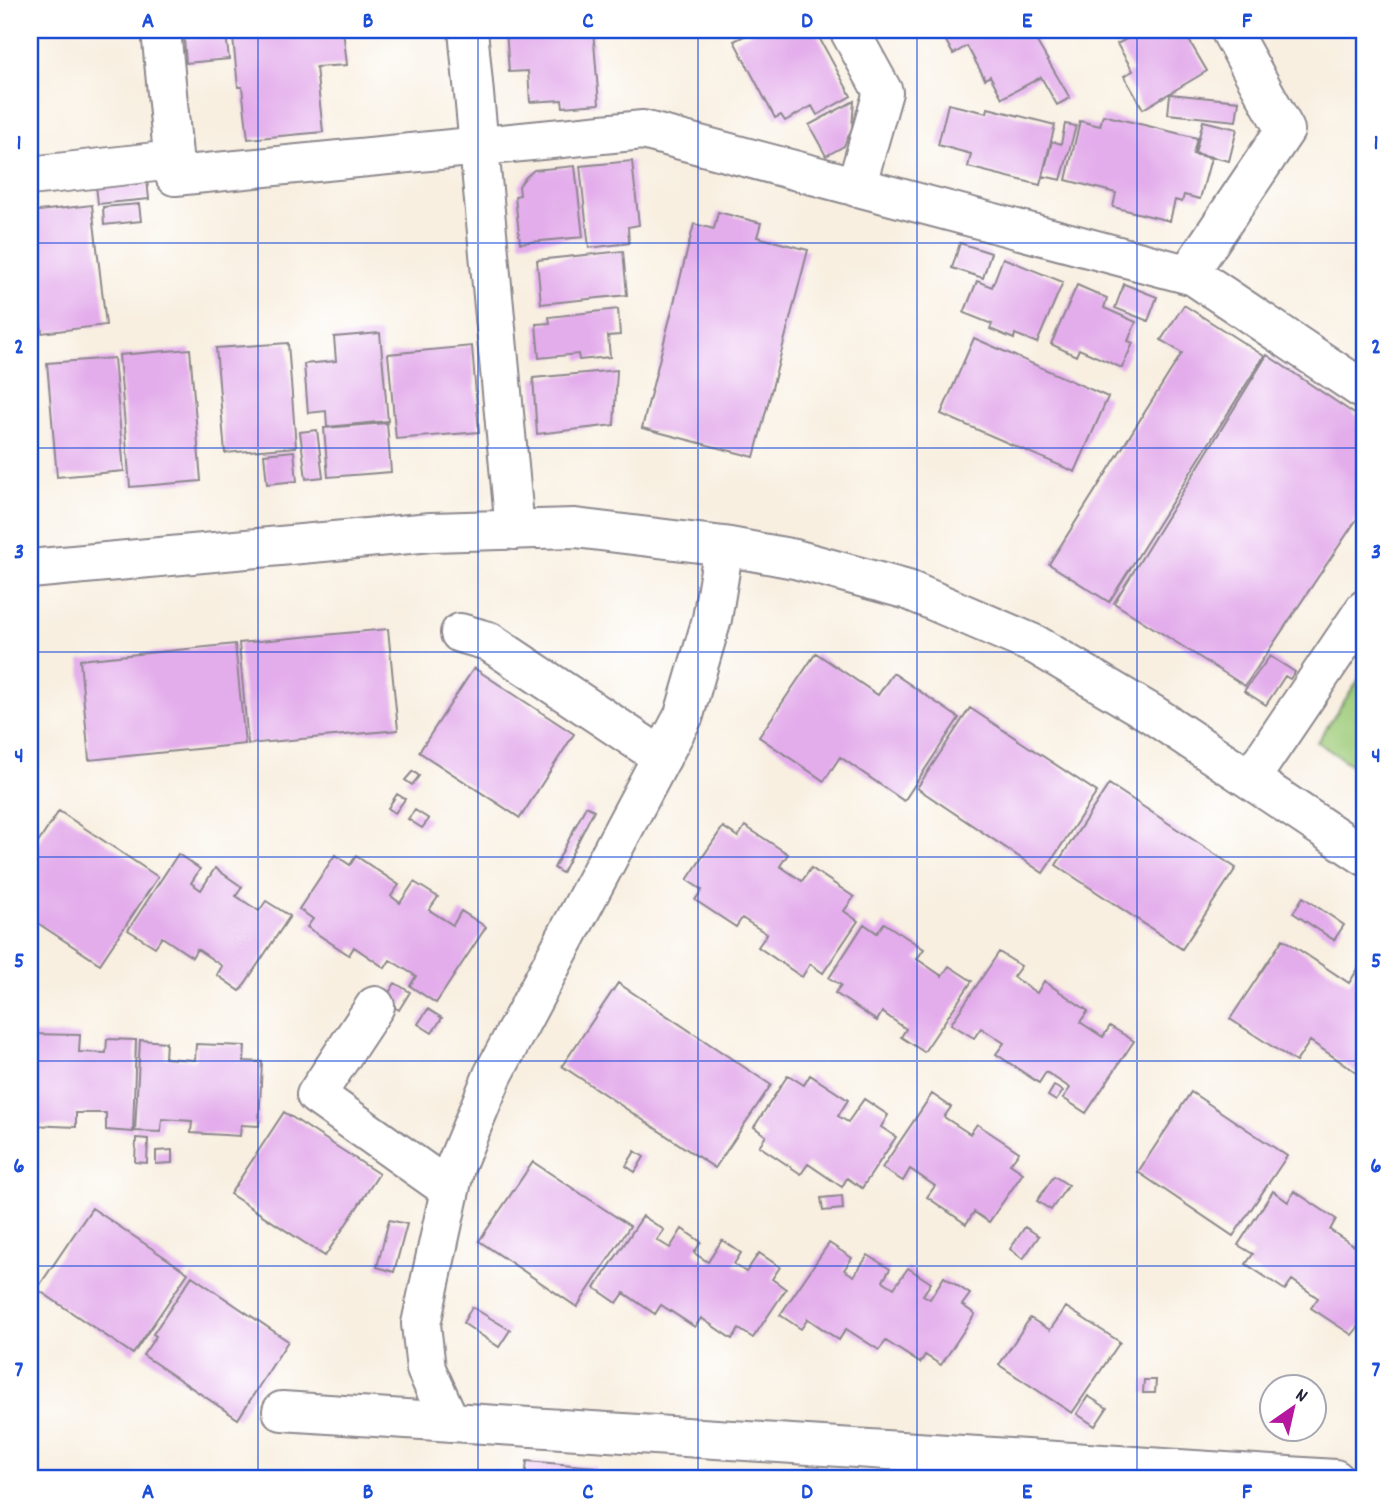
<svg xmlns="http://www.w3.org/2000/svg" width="1395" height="1509" viewBox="0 0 1395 1509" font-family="Dekko,sans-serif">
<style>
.green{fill:#9fcc7a;stroke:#60775a;stroke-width:2}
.building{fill:#e3aceb}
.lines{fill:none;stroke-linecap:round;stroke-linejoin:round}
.minor-casing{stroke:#8d888e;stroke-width:42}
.minor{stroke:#fff;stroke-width:38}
.grid{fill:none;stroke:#1d4ed8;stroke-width:2;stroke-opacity:0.55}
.neatline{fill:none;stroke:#1d4ed8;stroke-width:2.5}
.grid-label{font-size:23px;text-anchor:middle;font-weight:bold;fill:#1d4ed8}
</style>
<rect width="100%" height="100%" fill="#fff"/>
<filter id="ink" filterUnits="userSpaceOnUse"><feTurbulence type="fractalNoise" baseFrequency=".0143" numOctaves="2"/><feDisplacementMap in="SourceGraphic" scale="14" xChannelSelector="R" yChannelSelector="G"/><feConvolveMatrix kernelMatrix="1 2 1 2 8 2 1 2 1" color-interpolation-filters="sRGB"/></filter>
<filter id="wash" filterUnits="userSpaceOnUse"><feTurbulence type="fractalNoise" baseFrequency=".00686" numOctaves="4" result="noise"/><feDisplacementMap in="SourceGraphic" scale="28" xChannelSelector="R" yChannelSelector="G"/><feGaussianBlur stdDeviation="1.57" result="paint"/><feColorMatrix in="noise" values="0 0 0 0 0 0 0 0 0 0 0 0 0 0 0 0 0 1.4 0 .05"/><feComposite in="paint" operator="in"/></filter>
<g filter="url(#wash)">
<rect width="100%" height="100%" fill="#f8efe0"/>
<path class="green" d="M1365,670V774L1317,742Z"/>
<g id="blocks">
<path class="building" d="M312,30H343L347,65L316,67L323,132L248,139L242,87H238L233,38Z
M506,30H593L599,104L563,107L562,100L530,102L528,71L509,72Z
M756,30H815L851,96L817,115L812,106L785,121L781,115L775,118L734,41Z
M940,30H1030L1070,98L1057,105L1041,77L1002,98L990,76L985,79L967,46L953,54Z
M1143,30H1183L1207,71L1143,109L1124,76L1133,71L1117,44Z
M226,34L229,59L186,63L184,39Z
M1170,94L1239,101L1236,121L1168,114Z
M854,101L852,128L844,146L826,156L809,125Z
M948,104L987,113L988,108L1055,125L1040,185L968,167L971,154L938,145Z
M1103,115L1197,138L1193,154L1211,158L1200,199L1184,195L1182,202L1175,200L1170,221L1113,207L1116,193L1066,180L1080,121L1100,126Z
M1203,121L1237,129L1229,161L1195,153Z
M1065,124L1076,126L1061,180L1043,176L1052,141L1061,144Z
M632,161L639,225L628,227L629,243L589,248L580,166Z
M575,166L583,237L520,243L515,196L520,195L519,186L525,178L534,170Z
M147,180L149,199L98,204L96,185Z
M139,204L141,221L104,225L103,207Z
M92,205L106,325L42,333L37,289L30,290V212Z
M718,212L761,223L757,237L808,250L754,457L642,428L694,224L714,229Z
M960,243L991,253L983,278L952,268Z
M623,251L627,295L541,304L537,260Z
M1003,258L1063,282L1037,343L1015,334L1014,339L990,329L992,324L964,313L977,281L992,287Z
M1124,284L1157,297L1148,321L1115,308Z
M1077,285L1107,298L1104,308L1136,322L1128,341L1133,343L1122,368L1079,349L1076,356L1051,344Z
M1184,305L1264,356L1109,602L1049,564L1182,353L1161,340Z
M618,309L620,335L608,336L610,357L579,360L578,354L539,358L536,324L550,323L549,317Z
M380,333L388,421L327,427L326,411L308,413L304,364L336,361L334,337Z
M974,338L1108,397L1075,472L941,414Z
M288,343L296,447L225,453L216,348Z
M472,346L479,432L396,439L388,354Z
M190,349L201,481L130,487L119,355Z
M1267,355L1365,421V507L1245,686L1114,603Z
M114,358L124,471L57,477L47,363Z
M617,370L614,425L537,434L533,378Z
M387,423L391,472L328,477L324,428Z
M317,430L323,477L306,479L300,432Z
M294,451L297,481L267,484L264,454Z
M388,629L398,730L248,744L239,643Z
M235,644L245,744L89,760L80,660Z
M816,653L878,695L893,673L959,718L904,801L840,757L824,781L759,737Z
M1270,656L1295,672L1290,679L1285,676L1266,705L1244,691Z
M474,668L574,734L520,818L419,752Z
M970,708L1097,792L1043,873L917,788Z
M413,771L419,776L412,785L405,780Z
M1109,784L1236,868L1182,949L1056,865Z
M397,794L405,799L395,813L388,808Z
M586,806L594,810L562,873L554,868Z
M415,810L429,819L422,828L408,819Z
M59,811L158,877L100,964L30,918V855Z
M745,826L788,854L780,866L802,881L811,868L854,897L844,911L858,921L823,973L810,964L802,977L758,947L767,934L742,918L736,927L695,900L702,890L687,880L723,827L738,837Z
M178,854L200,869L191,883L201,890L215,868L242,887L236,896L259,911L266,901L290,916L240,991L217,975L222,966L197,949L192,957L162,937L155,947L128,930Z
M335,855L350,865L356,856L399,885L391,896L400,903L414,882L438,897L429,910L453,925L461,911L486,927L436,1003L410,986L416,976L390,960L385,968L354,947L349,955L307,927L313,919L299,909Z
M1303,897L1344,925L1334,940L1293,913Z
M884,923L924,949L917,959L942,976L949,966L972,981L924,1052L901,1037L906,1029L882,1012L877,1021L835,993L841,985L829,978L864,924L877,933Z
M1283,939L1349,983L1361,964L1365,966V1078L1310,1041L1296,1062L1230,1019Z
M999,952L1021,966L1013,977L1037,993L1044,981L1088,1011L1080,1022L1103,1037L1110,1026L1134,1041L1086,1113L1063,1098L1070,1088L1046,1072L1039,1083L996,1054L1004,1043L981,1028L974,1038L951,1024Z
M395,983L410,992L399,1010L384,1001Z
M618,983L771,1085L715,1168L562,1066Z
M428,1009L442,1018L432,1033L418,1024Z
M30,1034L80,1035L79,1052L106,1053L107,1039L136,1040L133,1132L106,1130V1113H76V1127L30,1125Z
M140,1040L166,1042L165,1058L195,1060L196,1044L245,1046L244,1061L262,1062L259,1126L241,1125L240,1136L191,1133L192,1121L162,1119L161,1132L135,1131Z
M788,1075L804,1085L810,1075L848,1100L838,1116L848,1122L864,1099L888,1115L881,1127L896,1137L862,1188L847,1178L842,1187L808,1164L801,1174L759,1146L766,1136L754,1127Z
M1054,1086L1063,1091L1056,1101L1048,1096Z
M1191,1092L1287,1156L1233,1236L1138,1172Z
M932,1094L951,1107L944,1117L970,1134L977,1124L1019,1152L1010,1164L1023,1173L989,1222L974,1212L966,1224L927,1197L935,1186L910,1169L903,1181L882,1168Z
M284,1112L379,1174L325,1256L230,1194Z
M136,1138L148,1139L147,1163L135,1162Z
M172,1150V1163L156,1164V1151Z
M635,1151L644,1157L635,1172L626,1166Z
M533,1162L630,1226L577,1307L479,1241Z
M1054,1176L1068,1185L1051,1210L1037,1201Z
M1273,1191L1288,1202L1294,1191L1336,1219L1330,1230L1354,1246L1362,1235L1365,1237V1330L1359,1326L1352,1335L1311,1308L1318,1298L1292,1280L1285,1290L1246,1264L1253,1254L1238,1245Z
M842,1196L843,1209L823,1211L821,1198Z
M92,1208L188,1273L133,1354L37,1289Z
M643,1216L664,1230L657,1240L670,1248L682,1229L701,1242L694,1253L708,1262L722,1240L741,1253L734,1264L746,1272L759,1253L780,1267L772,1279L786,1289L753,1338L739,1329L732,1339L701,1318L695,1327L661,1305L655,1314L624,1293L617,1303L595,1288Z
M389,1220L407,1224L394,1272L377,1267Z
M1025,1227L1039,1236L1023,1259L1010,1249Z
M829,1243L852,1258L844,1270L854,1276L868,1255L890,1269L883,1281L894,1288L908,1268L931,1283L923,1295L930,1299L944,1277L970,1294L962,1305L975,1314L941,1365L925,1355L920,1363L886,1341L879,1350L846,1329L839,1340L808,1319L801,1329L780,1315Z
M192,1276L288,1341L238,1419L143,1355L156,1336L153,1334Z
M472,1307L510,1330L499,1347L463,1323Z
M1066,1307L1120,1342L1072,1413L999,1365L1030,1318L1050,1330Z
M1144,1380H1156L1155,1393H1143Z
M1088,1396L1107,1408L1095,1426L1077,1414Z
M527,1461L595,1467L594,1479H525Z"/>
</g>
</g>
<g filter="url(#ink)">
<use href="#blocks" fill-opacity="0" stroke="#8d888e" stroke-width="2"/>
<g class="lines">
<defs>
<path id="minor" d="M161,30L175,176L643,130L1194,276L1365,391
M468,30L515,530
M849,30L883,92L856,187
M30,176L173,160
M1188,274L1285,130L1230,30
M30,569L431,532L575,528L724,546L795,559L908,590L1036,645L1152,714L1365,856
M460,633L488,641L662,757
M1250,779L1365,609
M375,1006L316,1095L450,1190
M282,1411L1335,1479
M450,1422L426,1369L421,1324L455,1167L493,1075L684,715L712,619L724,546"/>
</defs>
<use href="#minor" class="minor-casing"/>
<use href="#minor" class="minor"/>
</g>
</g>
<path class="grid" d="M258,30V1479M478,30V1479M698,30V1479M917,30V1479M1137,30V1479M30,243H1365M30,448H1365M30,652H1365M30,857H1365M30,1061H1365M30,1266H1365"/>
<rect width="1395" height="1509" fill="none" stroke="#fff" stroke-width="77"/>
<g transform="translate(1293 1408) rotate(34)"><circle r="33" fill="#ffffff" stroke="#a7a7b1" stroke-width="2"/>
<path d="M0-5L12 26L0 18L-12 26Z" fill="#b5179e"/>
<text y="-10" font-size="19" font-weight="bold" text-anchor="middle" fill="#22223b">N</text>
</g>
<rect x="38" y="38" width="1318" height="1432" class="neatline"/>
<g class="grid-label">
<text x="148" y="27">A</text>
<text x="368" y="27">B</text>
<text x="588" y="27">C</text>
<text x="807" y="27">D</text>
<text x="1027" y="27">E</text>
<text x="1247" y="27">F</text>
<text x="19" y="149">1</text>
<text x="1376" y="149">1</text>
<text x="19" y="353">2</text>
<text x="1376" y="353">2</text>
<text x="19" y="558">3</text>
<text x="1376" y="558">3</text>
<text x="19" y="762">4</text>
<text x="1376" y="762">4</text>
<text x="19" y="967">5</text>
<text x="1376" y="967">5</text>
<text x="19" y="1172">6</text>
<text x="1376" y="1172">6</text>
<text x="19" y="1376">7</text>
<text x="1376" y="1376">7</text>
<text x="148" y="1498">A</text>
<text x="368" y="1498">B</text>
<text x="588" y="1498">C</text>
<text x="807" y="1498">D</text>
<text x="1027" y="1498">E</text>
<text x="1247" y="1498">F</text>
</g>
</svg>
